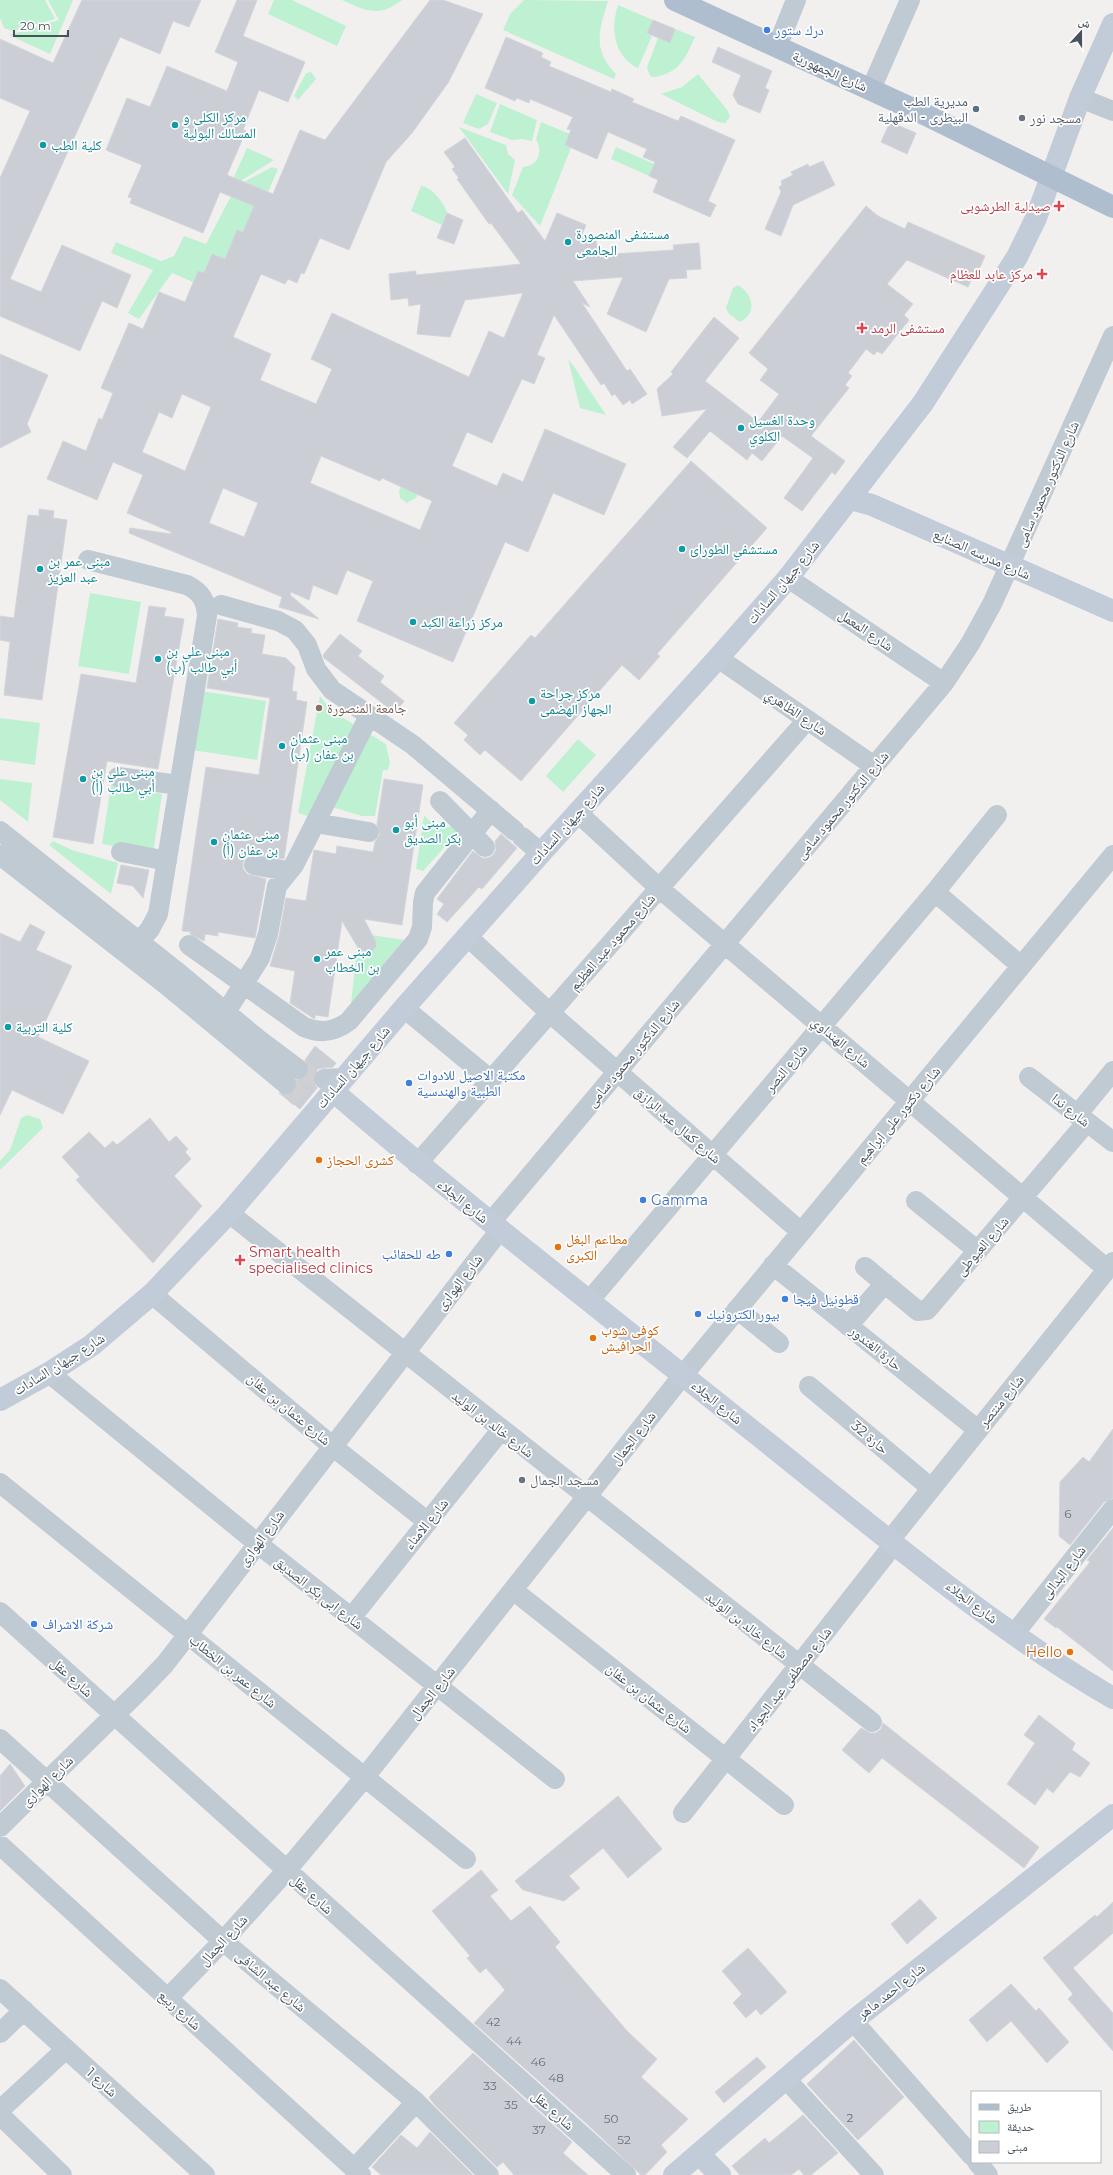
<svg xmlns="http://www.w3.org/2000/svg" width="1113" height="2175" viewBox="0 0 1113 2175" font-family="Montserrat,'Noto Naskh Arabic',sans-serif">
<style>
.green{fill:#bef0d2}
.building{fill:#cbced5;stroke:#d3d5db;fill-rule:evenodd}
.lines{fill:none;stroke-linecap:round;stroke-linejoin:round}
.street-tunnel{stroke:#d0d0d2;stroke-width:20;stroke-dasharray:20 10;stroke-linecap:butt}
.street{stroke:#c0cad2;stroke-width:20}
.secondary{stroke:#c2ccd9;stroke-width:22}
.primary{stroke:#afbecf;stroke-width:22}
.shop-dot{fill:#3f7fe0;stroke:#fff;stroke-width:1.5}
.service-dot{fill:#5c6f8a;stroke:#fff;stroke-width:1.5}
.worship-dot{fill:#6b7280;stroke:#fff;stroke-width:1.5}
.culture-dot{fill:#0f9aa8;stroke:#fff;stroke-width:1.5}
.health-dot{fill:#e0444e;stroke:#fff;stroke-width:1.5}
.education-dot{fill:#8d6e63;stroke:#fff;stroke-width:1.5}
.food-dot{fill:#e8710a;stroke:#fff;stroke-width:1.5}
.labels{text-anchor:middle;dominant-baseline:central;stroke-width:3.5;stroke-linejoin:round;paint-order:stroke}
.number-label{font-size:12px;fill:#68717b}
.shop-label{font-size:14px;fill:#366cbe;stroke:#fff;text-anchor:start}
.street-label{font-size:14px;fill:#47525d;stroke:#fff}
.service-label{font-size:14px;fill:#4e5e75;stroke:#fff;text-anchor:end}
.culture-label{font-size:14px;fill:#0d838f;stroke:#fff;text-anchor:start}
.worship-label{font-size:14px;fill:#5b616d;stroke:#fff;text-anchor:start}
.health-label{font-size:14px;fill:#be3a42;stroke:#fff;text-anchor:end}
.education-label{font-size:14px;fill:#785e54;stroke:#fff;text-anchor:start}
.food-label{font-size:14px;fill:#c56008;stroke:#fff;text-anchor:start}
</style>
<rect width="100%" height="100%" fill="#f2f0ef"/>
<path class="green" d="M0,0H45L55,19L12,31L4,28L0,18Z
M48,0H73L50,54L9,35L59,20Z
M274,0H292L346,26L337,46L268,14Z
M342,0H402C379,18 366,11 342,0Z
M524,0L608,1C599,30 592,50 616,74L614,79L503,30L510,14Z
M618,5L653,20L647,34L652,36L638,68C614,56 610,29 618,5Z
M675,29L695,37C687,54 682,69 663,75C658,76 655,78 650,76L647,67L658,38L669,43Z
M311,72L316,79L298,100L294,96L306,73Z
M698,74L728,111L730,117L725,123L718,122L661,94L682,87Z
M476,94L497,103L488,124L479,129L463,123Z
M500,104L537,120L532,141L522,139L512,140L490,132Z
M541,122L570,134L565,145L571,148L540,226L512,195L523,167C539,165 543,152 536,139Z
M459,127L506,145L508,154L515,160L508,194Z
M616,147L654,164L649,176L611,159Z
M247,148L274,160L229,188Z
M272,167L278,169L268,192L244,182L237,199L254,206L243,232L237,230L225,259L212,254L207,265L212,276L198,271L193,282L172,273L139,319L128,313L153,270L111,253L116,242L161,261L174,256L184,236L206,244L231,196L244,182Z
M421,186C432,187 443,202 447,212L442,225L411,211Z
M738,285C754,295 757,313 740,322L729,314L726,308L733,288Z
M568,359L573,365L606,415L580,408Z
M414,457L431,465L416,498L407,503L400,498L399,491Z
M90,593L141,602L129,674L78,666Z
M201,691L266,701L257,760L192,750Z
M320,696L331,710L356,726L308,816L298,813Z
M0,718L40,723L35,765L0,760Z
M368,733L386,744L390,763L388,770H383L375,816H362L332,807Z
M578,739L596,755L563,792L546,776Z
M0,779L32,783L28,822L0,800Z
M111,785L162,794L153,853L102,844Z
M424,815C433,826 443,830 456,825L460,830L423,871L416,869Z
M53,841L72,850L118,863L111,894L49,845Z
M364,934L404,940L351,1004L358,938Z
M27,1115L40,1119L43,1128L0,1170V1161L10,1150L21,1118Z"/>
<path class="building" d="M82,0H201L189,27L173,21L160,54L120,37L10,279L41,292L62,245L131,275L117,308L102,301L80,351L0,316V178L30,111L0,98V39L53,63Z
M237,0H257L243,36L305,62L288,102L259,90L243,130L246,131L227,175L273,194L300,130L325,140L430,0H443L483,14L448,83L412,133L386,162L349,250L320,238L304,274L301,273L297,283L288,279L285,284L261,274L233,337L271,354L260,380L316,404L332,369L311,359L332,313L469,377L489,331L504,338L523,293L465,300L450,337L417,334L421,304L409,306L408,298L391,300L389,274L416,271V275L521,264L491,223L489,224L457,179L459,178L452,169L455,167L444,152L465,138L518,213L522,210L545,241L557,213L586,225L581,237L595,236L599,255L674,250L673,245L699,243L701,269L686,270L687,278L669,279L646,332L607,314L623,277L573,281L590,307L582,303L627,371L630,369L647,394L632,404L630,400L623,405L615,394L612,396L604,383L601,385L554,315L537,355L545,358L534,384L522,379L492,443L467,432L452,466L497,486L503,473L523,482L545,429L626,464L604,515L553,493L528,552L505,542L453,662L357,621L373,581L347,570L337,595L313,585L309,600L291,592L290,595L319,619L279,607L282,597L129,533L130,528L171,534V532L127,513L143,475L113,462L97,500L47,479L63,441L86,451L99,418L102,420L113,393L101,388L129,323L143,329L159,292L185,302L198,271L204,273L212,254L225,259L237,230L243,232L254,206L220,192L203,233L130,203L132,198L128,197L142,165L106,150L127,98L150,107L167,66L227,91L238,62L215,52ZM182,394L211,407L185,471L142,452L159,412L172,418ZM321,456L380,481L382,478L432,501L420,530L310,483ZM223,488L258,503L244,537L209,523Z
M653,20L675,29L670,43L647,33Z
M506,37L543,53L541,57L551,62L549,66L611,92L612,89L634,99L632,102L678,121L681,116L735,140L708,201L716,205L710,217L653,192L658,180L649,176L655,162L643,157L647,149L608,132L597,159L565,145L571,130L567,129L573,117L530,99L529,103L517,98L515,101L485,88Z
M718,47L772,71L765,88L769,90L760,113L738,104L733,95L741,75L712,62Z
M890,122L916,133L907,154L881,142Z
M823,161L835,185L793,205L781,236L765,229L781,192L779,187L782,185L781,181L793,175L791,172L808,164L809,167Z
M866,206L878,216L905,229L908,222L985,256L974,281L971,280L968,287L907,260L887,284L913,304L904,315L909,320L882,354L877,351L874,355L866,349L848,373L852,376L845,385L849,388L811,436L845,461L835,475L832,472L802,511L784,498L813,458L782,436L762,461L752,453L747,460L710,431L687,458L673,447L707,409L662,416L657,389L673,374L671,372L714,317L739,338L705,381L758,422L779,394L760,380L768,369L749,353Z
M447,213L463,220L454,244L437,238Z
M0,354L48,375L27,424L31,432L0,448Z
M691,461L767,528L657,654L660,656L639,680L622,665L521,781L485,750L480,755L464,740L468,735L454,723L531,635L535,638Z
M39,509L54,511L53,518L67,520L42,700L4,695L10,642L0,640V616L14,618L28,515L39,516Z
M149,606L166,608L164,616L184,619L158,769L107,761L93,844L53,837L81,674L136,683Z
M218,619L238,623L237,627L252,629L251,633L265,635L262,654L286,658L295,667L292,691L297,692L296,700L307,702L284,859L250,854L245,857L243,863V869L247,874L266,879L255,938L218,932V936L205,934L204,941L190,934L191,932L182,931L206,767L259,775L270,698L207,688Z
M340,634L362,651L358,656L384,676L380,682L404,701L395,713L324,658L323,655Z
M384,779L423,785L402,925L364,919L376,942V947L369,954H364L360,951L342,921L328,1017L315,1015V1019L313,1018L290,1003L295,971L270,966L279,936L286,898L306,901L314,850L336,854L337,846L373,852L375,842L380,834L377,824Z
M501,834L517,848L482,889L479,887L447,922L437,914L444,904L437,899L473,851L482,858H488L493,855L496,850L495,841Z
M121,865L149,870L143,898L133,886L117,883Z
M30,924L45,932L36,950L72,966L38,1037L89,1061L63,1114L12,1090L0,1115V933L20,942Z
M315,1046L336,1063L333,1067L318,1069L314,1073L313,1080L317,1088L300,1109L279,1093L290,1095L295,1091L297,1080L307,1076L309,1070L305,1060Z
M150,1118L169,1142L176,1136L188,1149L185,1152L191,1159L174,1176L202,1206L153,1263L76,1180L80,1177L62,1157L89,1132L105,1148L113,1141L117,1145Z
M1113,1429V1498L1104,1502L1070,1545L1059,1536L1060,1482L1083,1457L1089,1462Z
M1113,1528V1671L1057,1627L1056,1628L1044,1619L1090,1562L1087,1560Z
M1039,1715L1075,1743L1072,1750L1090,1763L1080,1777L1070,1772L1053,1793L1047,1788L1035,1805L1007,1784L1035,1743L1024,1735Z
M883,1723L1039,1847L1024,1868L882,1758L869,1773L842,1750L861,1728L870,1733H876L881,1729Z
M10,1764L25,1786L0,1811V1776Z
M618,1796L662,1849L628,1878L603,1848L569,1876L580,1888L564,1901L523,1890L515,1881Z
M481,1870L498,1890L490,1896L511,1921L530,1906L560,1942L555,1947L628,2032L657,2059L641,2077L688,2119L661,2145L667,2152L645,2175H641L587,2124L474,2023L505,1990L486,1968L480,1973L467,1958L470,1956L432,1911Z
M920,1899L937,1918L907,1944L891,1924Z
M1113,1902V1933L1073,1968L1113,2013V2051L1068,1999L1073,1994L1043,1958L1095,1915L1097,1917Z
M748,1948L787,1992L761,2015L756,2009L746,2018L733,2003L742,1994L722,1971Z
M1011,1984L1036,2011L1039,2008L1069,2042L1047,2063L1011,2021L987,2042L969,2020Z
M854,2040L904,2097L858,2140L807,2084Z
M473,2053L572,2142L563,2153L588,2175H514L503,2162L497,2167L434,2104L429,2097Z
M757,2057L766,2067L724,2103L715,2092Z
M803,2115L838,2153L811,2175H804L799,2169L791,2175H740L732,2166L765,2138L769,2143Z
M430,2132L473,2175H381L372,2167L401,2135L417,2148Z"/>
<g class="lines">
<path class="street-tunnel" d="M298,1069L313,1077L324,1079
M286,1084L305,1103"/>
<path class="street" d="M777,47L796,0
M871,89L910,0
M1080,98L1113,111
M88,560L187,585C201,592 206,600 207,616L158,914L150,929L139,942
M788,578L944,683
M221,605L278,621L295,630L307,645L316,669L332,690L413,745L515,831
M718,658L874,766
M118,777L179,785
M440,801L485,847
M577,812L659,888L1107,1269
M315,823L369,832
M0,831L175,970L258,1039L298,1069
M522,837L541,853
M121,852L167,861
M0,855L164,983L286,1084
M254,865L288,871
M935,892L1021,966
M467,936L550,1013L801,1232
M189,945L304,1027C320,1034 335,1032 349,1021L418,939L422,927L423,902L425,893L491,810
M404,1008L491,1080
M226,1012L260,958L268,934L277,886L294,865L369,716
M1029,1077L1113,1142
M324,1079L343,1078
M1077,1115L1113,1071
M417,1164L807,720
M916,1201L978,1251
M229,1213L872,1722
M491,1222L944,683L970,644L992,604L1113,336
M773,1265L978,1430
M865,1267L918,1311L927,1310L1087,1122
M152,1294L332,1446L428,1522
M589,1301L935,892L997,815
M737,1309L779,1343
M848,1326L885,1283
M49,1373L257,1543L555,1779
M809,1386L931,1488
M0,1483L466,1859
M890,1540L1113,1262
M513,1590L784,1805
M0,1612L626,2175
M351,1618L501,1430
M1014,1634L1113,1509
M0,1739L223,1941L416,2102L489,2175
M683,1813L894,1544
M0,1827L140,1690L165,1664L500,1230
M0,1845L361,2175
M0,1989L205,2175
M168,1998L223,1941L286,1871L364,1778L683,1375L1113,855
M853,2021L972,2156
M0,2033L24,2010
M786,2079L874,2175
M0,2110L66,2049
M0,2115L62,2175
M977,2162L988,2175
M354,2169L416,2102"/>
<path class="secondary" d="M850,499L872,505L1113,611
M333,1091C470,1209 613,1319 754,1432C870,1524 984,1623 1113,1698
M0,1400L49,1373L92,1345L152,1294L229,1213L404,1008L541,853L718,658L788,578L923,403L1017,257L1036,218L1080,98L1113,24
M699,2154L720,2175
M674,2175L853,2021L1113,1815"/>
<path class="primary" d="M675,0L926,115L1113,207"/>
</g>
<g class="shop-dot">
<circle cx="767" cy="30" r="4"/>
<circle cx="409" cy="1083" r="4"/>
<circle cx="643" cy="1200" r="4"/>
<circle cx="449" cy="1254" r="4"/>
<circle cx="785" cy="1299" r="4"/>
<circle cx="698" cy="1314" r="4"/>
<circle cx="34" cy="1624" r="4"/>
</g>
<circle class="service-dot" cx="976" cy="109" r="4"/>
<g class="worship-dot">
<circle cx="1022" cy="118" r="4"/>
<circle cx="522" cy="1480" r="4"/>
</g>
<g class="culture-dot">
<circle cx="175" cy="125" r="4"/>
<circle cx="43" cy="145" r="4"/>
<circle cx="568" cy="242" r="4"/>
<circle cx="741" cy="428" r="4"/>
<circle cx="682" cy="549" r="4"/>
<circle cx="40" cy="569" r="4"/>
<circle cx="413" cy="622" r="4"/>
<circle cx="158" cy="659" r="4"/>
<circle cx="532" cy="701" r="4"/>
<circle cx="282" cy="746" r="4"/>
<circle cx="83" cy="779" r="4"/>
<circle cx="396" cy="830" r="4"/>
<circle cx="214" cy="842" r="4"/>
<circle cx="317" cy="959" r="4"/>
<circle cx="8" cy="1027" r="4"/>
</g>
<g class="health-dot">
<path d="M1057 200h4v4h4v4h-4v4h-4v-4h-4v-4h4z"/>
<path d="M1040 268h4v4h4v4h-4v4h-4v-4h-4v-4h4z"/>
<path d="M860 322h4v4h4v4h-4v4h-4v-4h-4v-4h4z"/>
<path d="M238 1254h4v4h4v4h-4v4h-4v-4h-4v-4h4z"/>
</g>
<circle class="education-dot" cx="319" cy="708" r="4"/>
<g class="food-dot">
<circle cx="319" cy="1160" r="4"/>
<circle cx="558" cy="1247" r="4"/>
<circle cx="593" cy="1338" r="4"/>
<circle cx="1070" cy="1652" r="4"/>
</g>
<g class="labels">
<g class="number-label">
<text x="1068" y="1513">6</text>
<text x="493" y="2021">42</text>
<text x="514" y="2040">44</text>
<text x="538" y="2061">46</text>
<text x="556" y="2077">48</text>
<text x="490" y="2085">33</text>
<text x="511" y="2104">35</text>
<text x="850" y="2117">2</text>
<text x="611" y="2118">50</text>
<text x="539" y="2129">37</text>
<text x="624" y="2139">52</text>
</g>
<g class="shop-label">
<text x="775" y="30">درك ستور</text>
<text x="417" y="1075">مكتبة الاصيل للادوات<tspan x="417" dy="16">الطبية والهندسية</tspan></text>
<text x="651" y="1200">Gamma</text>
<text x="441" y="1254" text-anchor="end">طه للحقائب</text>
<text x="793" y="1299">قطونيل فيجا</text>
<text x="706" y="1314">بيور الكترونيك</text>
<text x="42" y="1624">شركة الاشراف</text>
</g>
<g class="street-label">
<text transform="translate(830 71) rotate(24)">شارع الجمهورية</text>
<text transform="translate(1047 484) rotate(-66)">شارع الدكتور محمود سامى</text>
<text transform="translate(982 554) rotate(24)">شارع مدرسه الصنايع</text>
<text transform="translate(783 582) rotate(-50)">شارع جيهان السادات</text>
<text transform="translate(866 630) rotate(34)">شارع المعمل</text>
<text transform="translate(796 712) rotate(34)">شارع الظاهري</text>
<text transform="translate(842 805) rotate(-50)">شارع الدكتور محمود سامى</text>
<text transform="translate(567 824) rotate(-48)">شارع جيهان السادات</text>
<text transform="translate(612 942) rotate(-49)">شارع محمود عبد العظيم</text>
<text transform="translate(841 1042) rotate(40)">شارع الهنداوي</text>
<text transform="translate(633 1053) rotate(-50)">شارع الدكتور محمود سامى</text>
<text transform="translate(353 1067) rotate(-49)">شارع جيهان السادات</text>
<text transform="translate(786 1068) rotate(-50)">شارع النصر</text>
<text transform="translate(1071 1110) rotate(38)">شارع ندا</text>
<text transform="translate(898 1115) rotate(-50)">شارع دكتور على ابراهيم</text>
<text transform="translate(678 1125) rotate(41)">شارع كمال عبد الرازق</text>
<text transform="translate(463 1201) rotate(39)">شارع الجلاء</text>
<text transform="translate(982 1246) rotate(-49)">شارع العيوطى</text>
<text transform="translate(459 1282) rotate(-52)">شارع الهوارى</text>
<text transform="translate(876 1348) rotate(39)">حارة الغندور</text>
<text transform="translate(59 1364) rotate(-32)">شارع جيهان السادات</text>
<text transform="translate(1001 1401) rotate(-51)">شارع منتصر</text>
<text transform="translate(717 1402) rotate(39)">شارع الجلاء</text>
<text transform="translate(289 1409) rotate(40)">شارع عثمان بن عفان</text>
<text transform="translate(493 1424) rotate(38)">شارع خالد بن الوليد</text>
<text transform="translate(870 1437) rotate(40)">حارة 32</text>
<text transform="translate(633 1438) rotate(-52)">شارع الجمال</text>
<text transform="translate(426 1524) rotate(-51)">شارع الامناء</text>
<text transform="translate(261 1538) rotate(-53)">شارع الهوارى</text>
<text transform="translate(1063 1572) rotate(-52)">شارع البدالى</text>
<text transform="translate(319 1593) rotate(38)">شارع ابى بكر الصديق</text>
<text transform="translate(972 1602) rotate(37)">شارع الجلاء</text>
<text transform="translate(747 1625) rotate(38)">شارع خالد بن الوليد</text>
<text transform="translate(233 1671) rotate(39)">شارع عمر بن الخطاب</text>
<text transform="translate(72 1677) rotate(42)">شارع عقل</text>
<text transform="translate(789 1679) rotate(-52)">شارع مصطفى عبد الجواد</text>
<text transform="translate(432 1693) rotate(-51)">شارع الجمال</text>
<text transform="translate(649 1698) rotate(38)">شارع عثمان بن عفان</text>
<text transform="translate(47 1781) rotate(-44)">شارع الهوارى</text>
<text transform="translate(312 1894) rotate(42)">شارع عقل</text>
<text transform="translate(223 1940) rotate(-47)">شارع الجمال</text>
<text transform="translate(271 1981) rotate(40)">شارع عبد الشافى</text>
<text transform="translate(891 1991) rotate(-38)">شارع احمد ماهر</text>
<text transform="translate(180 2010) rotate(42)">شارع ربيع</text>
<text transform="translate(102 2082) rotate(42)">شارع 1</text>
<text transform="translate(553 2110) rotate(42)">شارع عقل</text>
</g>
<g class="service-label">
<text x="968" y="101">مديرية الطب<tspan x="968" dy="16">البيطرى - الدقهلية</tspan></text>
</g>
<g class="culture-label">
<text x="183" y="117">مركز الكلى و<tspan x="183" dy="16">المسالك البولية</tspan></text>
<text x="51" y="145">كلية الطب</text>
<text x="576" y="234">مستشفى المنصورة<tspan x="576" dy="16">الجامعى</tspan></text>
<text x="749" y="420">وحدة الغسيل<tspan x="749" dy="16">الكلوي</tspan></text>
<text x="690" y="549">مستشفي الطورائ</text>
<text x="48" y="561">مبنى عمر بن<tspan x="48" dy="16">عبد العزيز</tspan></text>
<text x="421" y="622">مركز زراعة الكبد</text>
<text x="166" y="651">مبنى علي بن<tspan x="166" dy="16">أبي طالب (ب)</tspan></text>
<text x="540" y="693">مركز جراحة<tspan x="540" dy="16">الجهاز الهضمى</tspan></text>
<text x="290" y="738">مبنى عثمان<tspan x="290" dy="16">بن عفان (ب)</tspan></text>
<text x="91" y="771">مبنى علي بن<tspan x="91" dy="16">أبي طالب (أ)</tspan></text>
<text x="404" y="822">مبنى أبو<tspan x="404" dy="16">بكر الصديق</tspan></text>
<text x="222" y="834">مبنى عثمان<tspan x="222" dy="16">بن عفان (أ)</tspan></text>
<text x="325" y="951">مبنى عمر<tspan x="325" dy="16">بن الخطاب</tspan></text>
<text x="16" y="1027">كلية التربية</text>
</g>
<g class="worship-label">
<text x="1030" y="118">مسجد نور</text>
<text x="530" y="1480">مسجد الجمال</text>
</g>
<g class="health-label">
<text x="1051" y="206">صيدلية الطرشوبى</text>
<text x="1033" y="274">مركز عابد للعظام</text>
<text x="871" y="328" text-anchor="start">مستشفى الرمد</text>
<text x="249" y="1252" text-anchor="start">Smart health<tspan x="249" dy="16">specialised clinics</tspan></text>
</g>
<g class="education-label">
<text x="327" y="708">جامعة المنصورة</text>
</g>
<g class="food-label">
<text x="327" y="1160">كشرى الحجاز</text>
<text x="566" y="1239">مطاعم البغل<tspan x="566" dy="16">الكبرى</tspan></text>
<text x="601" y="1330">كوفى شوب<tspan x="601" dy="16">الحرافيش</tspan></text>
<text x="1062" y="1652" text-anchor="end">Hello</text>
</g>
</g>
<rect x="971" y="2091" width="130" height="72" fill="#ffffff" stroke="#b5babe"/>
<rect x="979" y="2104" width="20" height="6" fill="#afbecf" stroke="#b5babe"/>
<text x="1007" y="2111" font-size="12" fill="#47525d">طريق</text>
<rect x="979" y="2121" width="20" height="12" fill="#bef0d2" stroke="#b5babe"/>
<text x="1007" y="2131" font-size="12" fill="#47525d">حديقة</text>
<rect x="979" y="2141" width="20" height="12" fill="#cbced5" stroke="#b5babe"/>
<text x="1007" y="2151" font-size="12" fill="#47525d">مبنى</text>
<g transform="translate(1081 32) rotate(21)" stroke="#ffffff" stroke-width="3" paint-order="stroke">
<path d="M0-3L7 15L0 10L-7 15Z" fill="#47525d"/>
<text y="-6" font-size="11" font-weight="bold" text-anchor="middle" fill="#47525d">ش</text>
</g>
<path d="M14 30v6h54v-6" fill="none" stroke="#47525d" stroke-width="2"/>
<text x="20" y="30" font-size="12" fill="#47525d" stroke="#ffffff" stroke-width="3" paint-order="stroke">20 m</text>
</svg>
